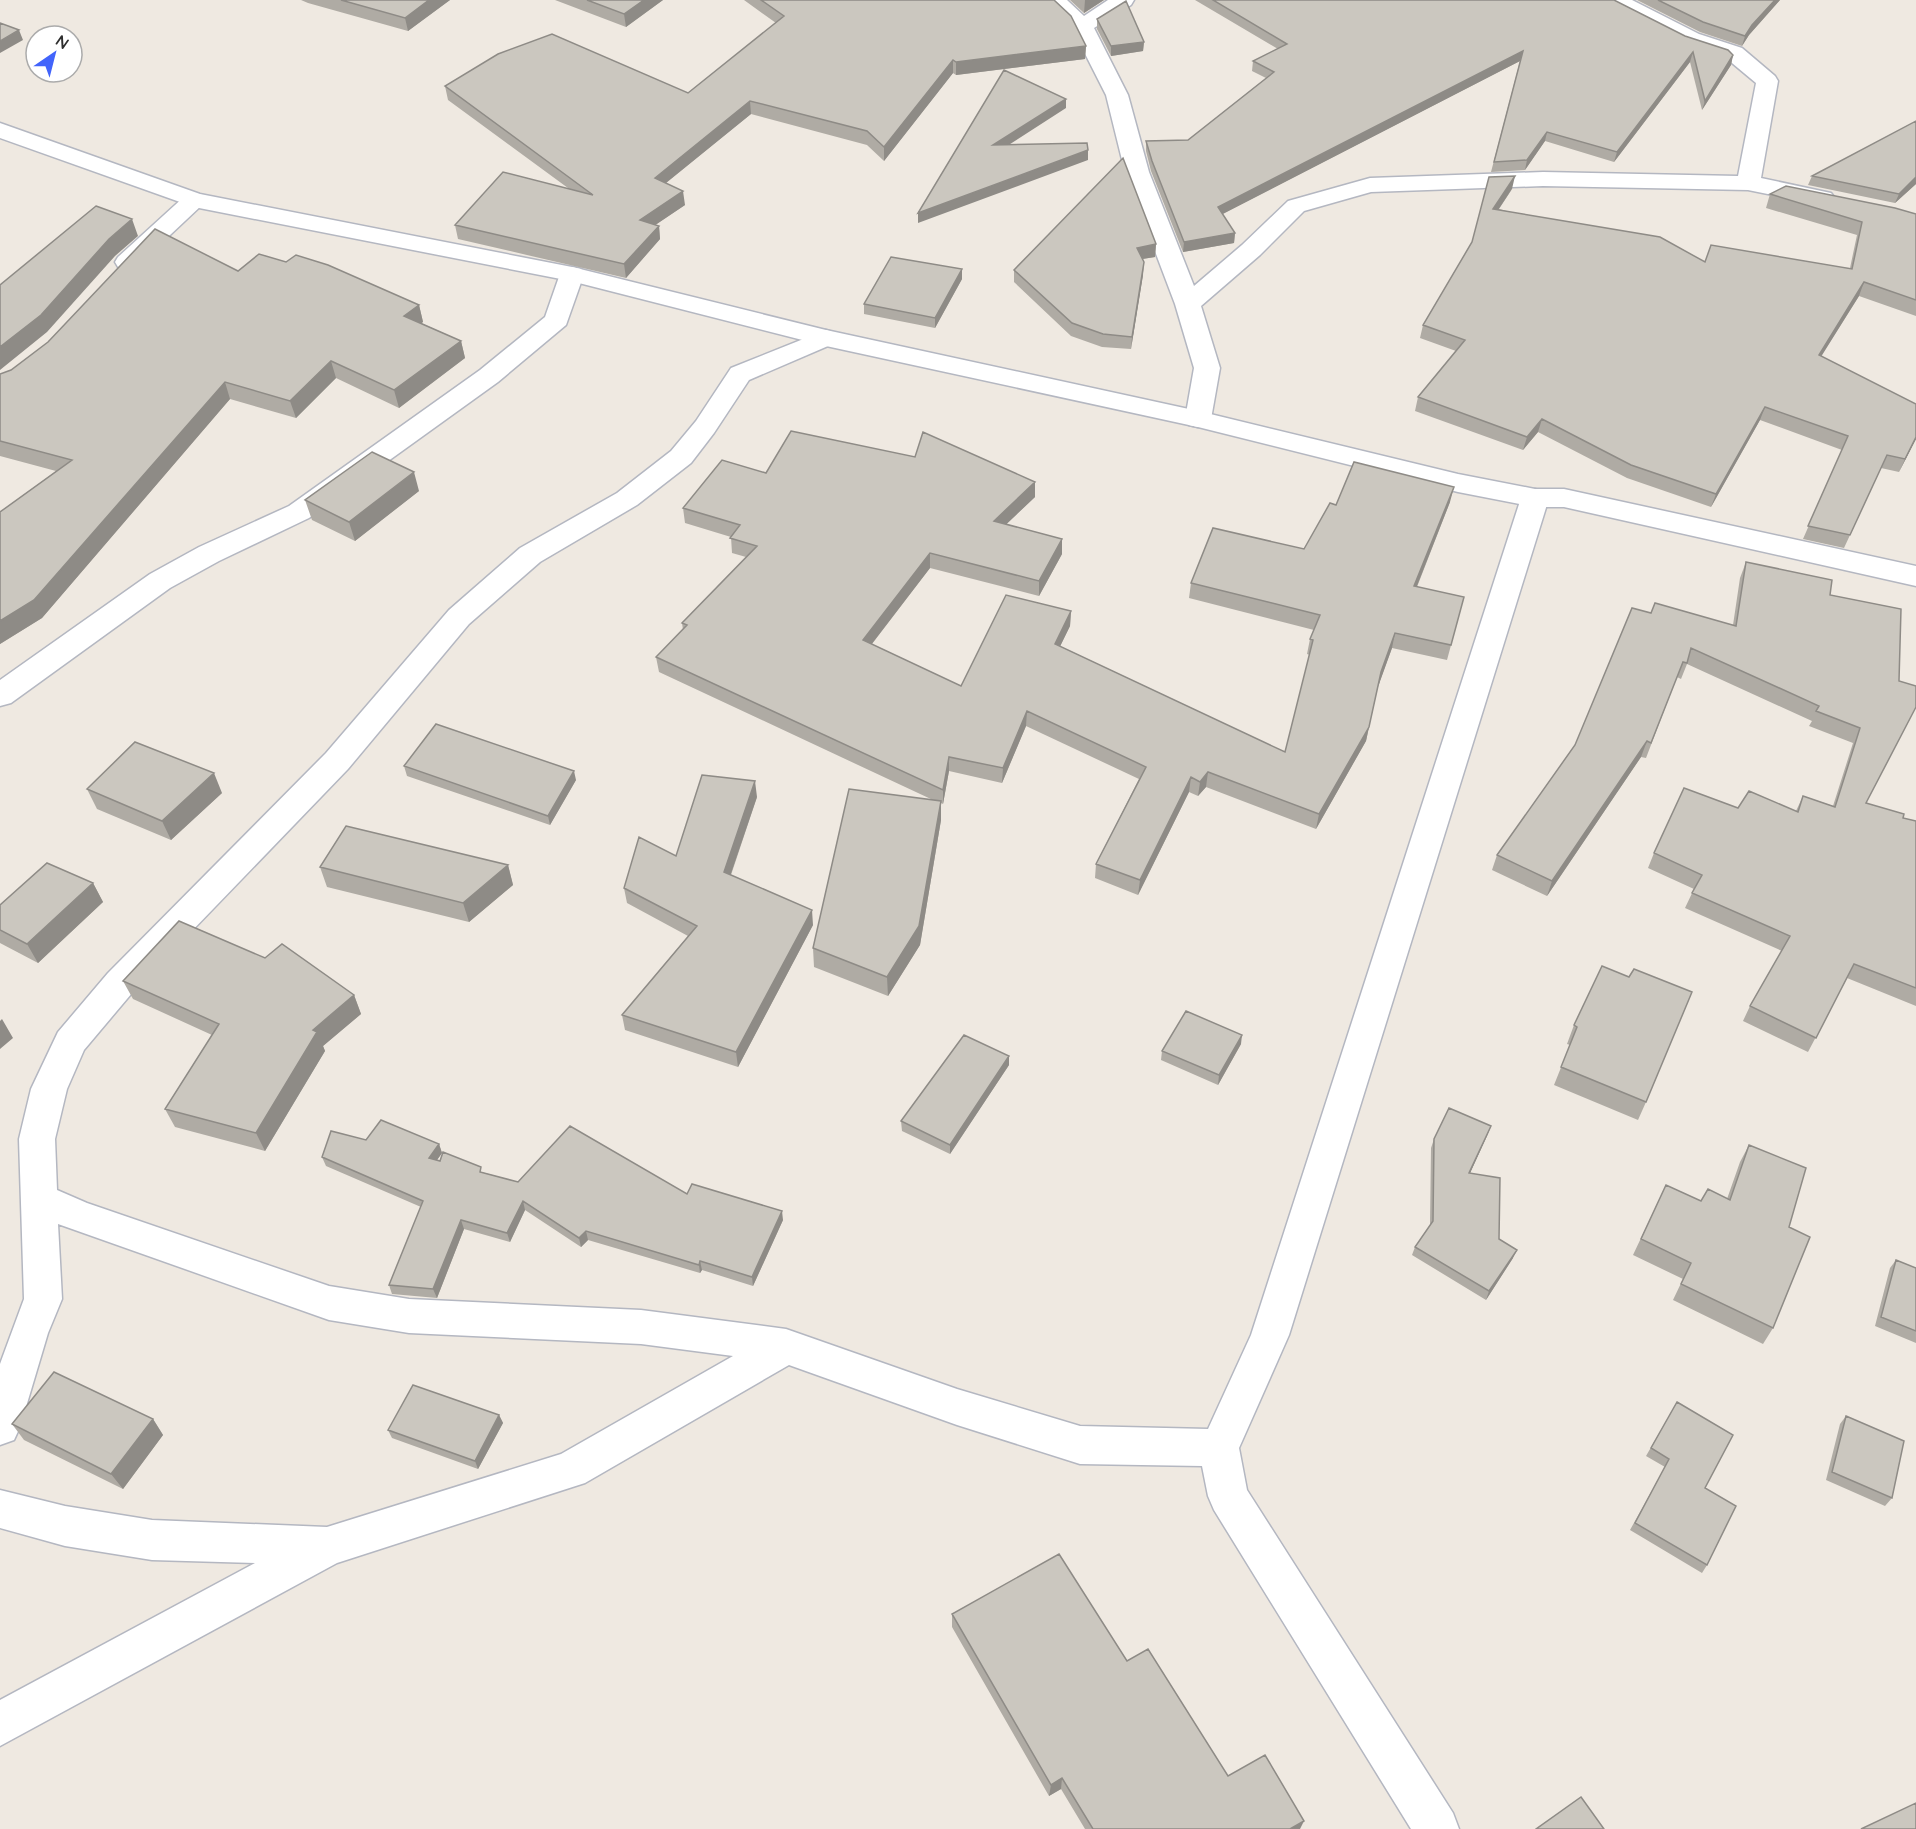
<svg xmlns="http://www.w3.org/2000/svg" width="1916" height="1829" viewBox="0 0 1916 1829" font-family="Quicksand,sans-serif">
<style>
.lines{fill:none;stroke-linecap:round;stroke-linejoin:round}
.street-casing{stroke:#b4b7c1;stroke-width:3}
.secondary-casing{stroke:#b4b7c1;stroke-width:3}
.street{fill:#fff;fill-rule:evenodd}
.secondary{fill:#fff;fill-rule:evenodd}
.wall{fill:#afaba4}
.shaded-wall{fill:#8e8b86}
.building{fill:#cbc7bf;stroke:#8e8b86;stroke-width:1.5}
</style>
<rect width="100%" height="100%" fill="#efe9e1"/>
<g class="lines">
<defs>
<path id="street" d="M1044,0H1067L1084,16L1108,0H1134L1131,5L1094,28L1128,95L1149,172L1194,286L1242,245L1288,201L1370,178L1543,172L1738,176L1756,83L1726,58L1683,44L1608,5L1605,0H1632L1699,34L1742,48L1775,76L1778,81L1761,178L1831,193L1835,198L1831,203L1823,205L1748,190L1543,186L1371,192L1304,211L1260,255L1201,306L1220,368L1211,419L1207,425L1198,427L1189,425L1185,419L1194,368L1175,304L1125,172L1106,95L1072,28Z
M194,193L202,195L206,200L202,205L136,267L127,269L118,267L115,262L118,257L186,195Z
M572,267L581,269L584,274L566,325L498,382L309,518L219,561L170,588L11,703L0,706V680L150,574L199,547L289,506L480,370L545,317L560,274L563,269Z
M826,330L835,333L839,338L835,343L749,380L714,433L691,463L637,505L540,562L469,624L348,769L132,993L84,1050L67,1089L55,1139L57,1190L87,1203L329,1286L409,1299L641,1310L786,1329L957,1389L1080,1426L1208,1429L1251,1335L1521,498L1525,492L1535,489L1545,492L1549,498L1289,1335L1239,1448L1247,1490L1453,1813L1459,1829H1411L1214,1510L1208,1496L1202,1466L1080,1464L957,1425L789,1365L585,1483L337,1563L0,1746V1700L255,1563L152,1560L65,1546L0,1528V1490L65,1506L152,1520L327,1527L561,1454L733,1356L641,1344L409,1333L329,1320L58,1224L62,1299L48,1333L20,1427L14,1440L0,1445V1364L24,1299L19,1139L31,1089L58,1032L108,973L326,753L449,610L520,548L617,493L671,451L696,421L731,368Z"/>
<path id="secondary" d="M0,123L200,194L572,267L826,330L1198,411L1458,474L1535,489H1564L1916,566V586L1564,507H1535L1458,492L1198,427L826,346L571,281L194,207L0,138Z"/>
</defs>
<use href="#street" class="street-casing"/>
<use href="#secondary" class="secondary-casing"/>
<use href="#street" class="street"/>
<use href="#secondary" class="secondary"/>
</g>
<path class="wall" d="M301,0H450L408,31L308,3Z
M555,0H663L626,27Z
M744,0H1054L1086,46L1085,59L956,75L953,73L884,161L867,145L751,114L666,183L685,205L655,225L659,226L660,239L626,278L458,239L455,225L568,188L448,100L445,86L688,93L776,23Z
M1070,0H1104L1084,13Z
M1195,0H1614L1685,36L1733,55L1731,65L1702,110L1690,62L1614,162L1545,141L1525,170L1491,172L1520,61L1222,214L1235,233L1234,243L1183,252L1151,171L1146,151V141L1188,140L1266,78L1252,71L1253,61L1278,49Z
M1637,0H1780L1749,35L1742,46L1700,32Z
M1097,19L1144,42L1143,51L1111,56L1097,29Z
M1812,176L1916,184L1895,203L1808,185Z
M1512,189L1499,209L1705,262L1850,268L1857,235L1766,208L1770,194L1916,214V316L1859,296L1821,356L1916,439L1899,472L1881,468L1844,548L1803,539L1842,450L1760,420L1711,507L1627,478L1538,432L1523,450L1415,411L1418,397L1456,351L1420,338L1423,325L1472,242Z
M1156,244L1155,257L1142,259L1143,275L1131,349L1102,347L1071,336L1014,282V270Z
M962,269V279L935,328L864,314V304Z
M238,271L419,305L423,322L421,323L461,341L465,358L399,408L336,378L296,418L230,399L42,618L0,644V512L56,471L0,456V374L11,370Z
M1035,482V497L1006,524L1062,539V554L1039,596L930,568L872,644L961,686L1071,611L1070,626L1060,646L1285,752L1310,655L1307,654L1310,639L1314,630L1189,598L1191,583L1304,549L1336,505L1450,502L1417,587L1464,597L1447,660L1392,648L1378,686L1366,741L1316,829L1206,787L1198,796L1189,792L1138,895L1095,878L1096,864L1139,779L1026,726L1002,783L949,771L943,804L941,803V820L920,945L888,996L814,967L813,948L933,800L659,672L656,657L683,630L682,623L746,557L732,553L731,537L685,523L683,508Z
M419,491L355,541L312,520L305,500Z
M1746,562L1830,595L1901,609L1866,803L1903,818L1916,821V1006L1847,978L1808,1052L1743,1021L1750,1006L1782,951L1685,908L1694,889L1648,868L1654,853L1738,808L1796,811L1803,796L1833,806L1853,743L1809,726L1812,721L1687,664L1681,679L1677,677L1646,758L1641,757L1547,896L1492,870L1497,855L1575,745L1651,613L1733,625L1740,578Z
M404,766L576,780L550,825L407,776Z
M87,789L222,793L171,840L97,809Z
M757,797L731,875L813,925L738,1067L625,1030L622,1015L688,936L627,903L624,888L676,856Z
M508,865L513,885L469,922L327,887L320,867Z
M93,883L103,902L38,963L0,943V905Z
M1629,977L1646,1102L1638,1120L1554,1085L1570,1045L1567,1044L1574,1025Z
M123,981L354,995L361,1014L323,1046L325,1051L265,1151L175,1127L165,1109L212,1035L133,999Z
M1241,1044L1218,1085L1161,1060L1162,1051Z
M1009,1056V1065L950,1154L902,1131L901,1121Z
M1491,1126L1470,1173L1499,1239L1513,1258L1486,1300L1412,1255L1415,1247L1430,1225L1431,1148L1434,1139Z
M366,1140L439,1144L442,1153L437,1160L518,1182L687,1194L783,1220L753,1286L702,1270L700,1273L588,1240L581,1247L525,1210L510,1242L464,1229L437,1298L392,1294L389,1285L421,1207L326,1166L322,1157Z
M1749,1145L1789,1227L1773,1328L1763,1344L1673,1300L1683,1279L1633,1255L1666,1185L1701,1201L1727,1199L1740,1162Z
M1896,1260L1916,1268V1343L1875,1326L1890,1268Z
M1677,1402L1705,1488L1707,1565L1702,1573L1630,1530L1665,1467L1646,1456Z
M499,1415L503,1423L478,1469L392,1438L388,1430Z
M1846,1416L1892,1498L1885,1506L1826,1480L1840,1424Z
M153,1419L163,1435L123,1489L24,1440L12,1424Z
M952,1614L1127,1661L1228,1776L1300,1829H1085L1061,1789L1049,1796L952,1627Z"/>
<path class="shaded-wall" d="M429,0H450L408,31L405,18Z
M644,0H663L626,27L624,14Z
M1085,0H1104L1084,13Z
M1775,0H1780L1749,35L1742,46L1745,36L1752,25Z
M19,30L23,40L0,53V41Z
M1144,42L1143,51L1111,56V46Z
M1086,46L1085,59L956,75V62Z
M1523,51L1520,61L1217,217L1218,207Z
M1693,52L1690,62L1614,162L1617,152Z
M1733,55L1731,65L1702,110L1705,101Z
M953,60V73L884,161V147Z
M1066,99V108L993,155V145Z
M750,101L751,114L656,191L655,178Z
M1547,132L1545,141L1525,170L1527,160Z
M1088,150V160L918,223V213Z
M1515,176L1512,189L1490,222L1493,209Z
M1916,177V184L1895,203L1899,194Z
M683,191L685,205L642,234L640,220Z
M132,219L138,236L115,256L47,332L0,370V347L109,239Z
M659,226L660,239L626,278L624,264Z
M1235,233L1234,243L1183,252L1184,242Z
M1156,244L1155,257L1136,260L1137,248Z
M1144,262L1143,275L1131,349L1132,337Z
M962,269V279L935,328V318Z
M1864,282L1859,296L1814,368L1819,355Z
M419,305L423,322L408,333L404,316Z
M461,341L465,358L399,408L394,390Z
M331,361L336,378L296,418L290,401Z
M225,382L230,399L42,618L0,644V621Z
M1765,407L1760,420L1711,507L1716,494Z
M1542,419L1538,432L1523,450L1527,437Z
M1916,437V439L1899,472L1905,459Z
M414,472L419,491L355,541L349,522Z
M1035,482V497L994,536V521Z
M1454,487L1450,502L1411,601L1414,586Z
M1062,539V554L1039,596V581Z
M930,553V568L864,654L863,640Z
M1071,611L1070,626L1054,659L1055,644Z
M1395,633L1392,648L1378,687L1381,672Z
M1027,711L1026,726L1002,783L1003,768Z
M1369,727L1366,741L1316,829L1319,814Z
M1647,741L1641,757L1547,896L1552,881Z
M949,757V771L943,804V790Z
M574,771L576,780L550,825L548,816Z
M1208,772L1206,787L1198,796L1200,782Z
M214,773L222,793L171,840L162,821Z
M1191,777L1189,792L1138,895L1140,880Z
M755,781L757,797L726,888L724,872Z
M941,801V820L920,945L888,996L887,977Z
M508,865L513,885L469,922L463,903Z
M93,883L103,902L38,963L27,944Z
M812,910L813,925L738,1067L736,1052Z
M354,995L361,1014L323,1046L325,1051L265,1151L256,1133L313,1030Z
M2,1019L13,1038L0,1049V1021Z
M1242,1035L1241,1044L1218,1085L1219,1075Z
M1009,1056V1065L950,1154V1145Z
M1491,1126L1487,1136L1466,1182L1469,1173Z
M439,1144L442,1153L432,1167L429,1158Z
M523,1201L525,1210L510,1242L507,1233Z
M782,1211L783,1220L753,1286L752,1277Z
M461,1220L464,1229L437,1298L433,1289Z
M586,1231L588,1240L581,1247L579,1238Z
M1517,1250L1513,1258L1486,1300L1489,1291Z
M700,1261L702,1270L700,1273L699,1265Z
M499,1415L503,1423L478,1469L475,1461Z
M153,1419L163,1435L123,1489L111,1474Z
M1062,1778L1061,1789L1049,1796L1051,1785Z
M1304,1821L1300,1829H1290Z"/>
<path class="building" d="M341,0H429L405,18Z
M587,0H644L624,14Z
M761,0H1054L1071,16L1086,46L956,62L953,60L884,147L867,131L750,101L655,178L683,191L640,220L659,226L624,264L455,225L503,172L593,195L445,86L498,54L552,34L688,93L784,16Z
M1213,0H1614L1685,36L1728,50L1733,55L1705,101L1693,52L1617,152L1547,132L1527,160L1494,162L1523,51L1218,207L1235,233L1184,242L1152,161L1146,141L1188,140L1274,72L1253,61L1287,44Z
M1658,0H1775L1752,25L1745,36L1703,22Z
M1126,1L1144,42L1111,46L1097,19Z
M0,23L19,30L0,41Z
M1004,70L1066,99L993,145L1087,143L1088,150L918,213Z
M1916,121V177L1899,194L1812,176Z
M1123,158L1156,244L1137,248L1144,262L1132,337L1103,334L1072,323L1014,270Z
M1515,176L1493,209L1660,237L1705,262L1711,245L1852,269L1862,222L1770,194L1786,186L1895,208L1916,214V300L1864,282L1819,355L1916,404V437L1905,459L1887,455L1850,535L1808,526L1848,436L1765,407L1716,494L1631,465L1542,419L1527,437L1418,397L1465,340L1423,325L1472,242L1489,177Z
M96,206L132,219L109,239L41,315L0,347V285Z
M155,229L238,271L259,254L286,262L296,255L328,265L419,305L404,316L461,341L394,390L331,361L290,401L225,382L34,600L0,621V512L72,460L0,441V374L11,370L48,342Z
M891,257L962,269L935,318L864,304Z
M791,431L915,457L923,432L1035,482L994,521L1062,539L1039,581L930,553L863,640L961,686L1006,595L1071,611L1055,644L1285,752L1313,640L1310,639L1320,615L1191,583L1213,528L1304,549L1330,503L1336,505L1354,462L1454,487L1414,586L1464,597L1451,645L1395,633L1381,672L1369,727L1319,814L1208,772L1200,782L1191,777L1140,880L1096,864L1146,767L1027,711L1003,768L949,757L943,790L656,657L687,625L682,623L757,546L730,538L740,525L683,508L722,460L766,473Z
M372,452L414,472L349,522L305,500Z
M1746,562L1832,580L1830,595L1901,609L1899,681L1916,686V707L1866,803L1904,814L1903,818L1916,821V988L1854,964L1816,1038L1750,1006L1790,936L1692,893L1702,875L1654,853L1684,788L1738,808L1749,791L1798,812L1803,796L1835,807L1860,728L1816,711L1819,706L1691,648L1687,663L1683,662L1651,743L1647,741L1552,881L1497,855L1575,745L1632,608L1651,613L1655,603L1736,626Z
M436,724L574,771L548,816L404,766Z
M135,742L214,773L162,821L87,789Z
M702,775L755,781L724,872L812,910L736,1052L622,1015L697,926L624,888L639,837L676,856Z
M849,789L941,801L919,926L887,977L813,948Z
M346,826L508,865L463,903L320,867Z
M47,863L93,883L27,944L0,930V905Z
M179,921L265,958L282,944L354,995L313,1030L317,1032L256,1133L165,1109L219,1024L123,981Z
M1602,966L1629,977L1634,969L1692,992L1646,1102L1561,1067L1577,1027L1574,1025Z
M1186,1011L1242,1035L1219,1075L1162,1051Z
M964,1035L1009,1056L950,1145L901,1121Z
M1449,1108L1491,1126L1469,1173L1500,1178L1499,1239L1517,1250L1489,1291L1415,1247L1433,1221L1434,1139Z
M381,1120L439,1144L429,1158L440,1161L443,1152L481,1167L480,1172L518,1182L570,1126L687,1194L692,1184L782,1211L752,1277L700,1261L699,1265L586,1231L579,1238L523,1201L507,1233L461,1220L433,1289L389,1285L423,1201L322,1157L331,1131L366,1140Z
M1749,1145L1806,1168L1789,1227L1810,1237L1773,1328L1681,1284L1691,1263L1641,1239L1666,1185L1701,1201L1708,1189L1730,1200Z
M1896,1260L1916,1268V1331L1881,1317Z
M54,1372L153,1419L111,1474L12,1424Z
M413,1385L499,1415L475,1461L388,1430Z
M1677,1402L1733,1435L1705,1488L1736,1506L1707,1565L1635,1523L1669,1459L1651,1448Z
M1846,1416L1904,1441L1892,1498L1832,1472Z
M1059,1554L1127,1661L1148,1649L1228,1776L1265,1755L1304,1821L1290,1829H1093L1062,1778L1051,1785L952,1614Z
M1581,1797L1604,1829H1536Z
M1916,1803V1829H1861Z"/>
<g transform="translate(54 54) rotate(35)"><circle r="28" fill="#ffffff" stroke="#ababab" stroke-width="1.5"/>
<path d="M0-4.5L10 22L0 15L-10 22Z" fill="#4264fb"/>
<text y="-9" font-size="16" font-weight="bold" text-anchor="middle" fill="#2e2e2e">N</text>
</g>
</svg>
